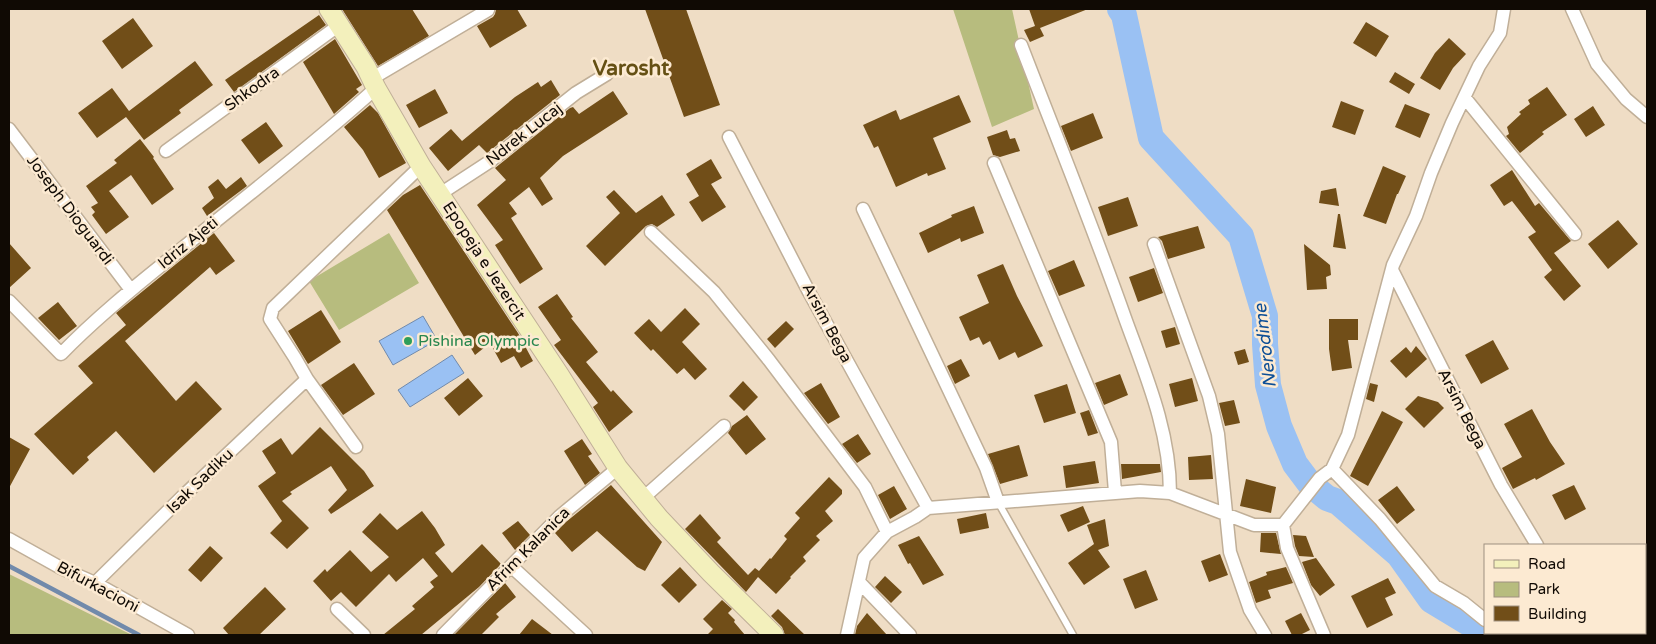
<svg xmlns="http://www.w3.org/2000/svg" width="1656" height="644" viewBox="0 0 1656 644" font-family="'Varela Round',sans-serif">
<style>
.green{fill:#b7bc7e}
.water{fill:#9ac1f3;stroke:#718aab}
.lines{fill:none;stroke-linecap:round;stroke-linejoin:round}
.stream{stroke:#718aab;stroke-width:4.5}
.river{stroke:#9ac1f3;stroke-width:26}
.building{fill:#714e18}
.service-casing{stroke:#c0af98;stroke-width:9}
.minor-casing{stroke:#c0af98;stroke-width:15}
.secondary-casing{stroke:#c0af98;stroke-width:21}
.service{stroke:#fff;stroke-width:6}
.minor{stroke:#fff;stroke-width:12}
.secondary{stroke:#f3f0bc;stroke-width:19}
.leisure-dot{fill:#2e9e5b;stroke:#fcead2;stroke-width:2}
.labels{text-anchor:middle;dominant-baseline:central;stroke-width:5;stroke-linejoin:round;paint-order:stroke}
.street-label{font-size:16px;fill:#100a04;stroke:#fcead2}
.leisure-label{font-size:16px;fill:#27864d;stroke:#fcead2;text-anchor:start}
.water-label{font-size:18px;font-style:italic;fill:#0c4e96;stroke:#fcead2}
.district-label{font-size:21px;font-weight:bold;fill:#655014;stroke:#fcead2}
</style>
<rect width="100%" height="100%" fill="#efddc5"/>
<path class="green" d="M953,9H1012L1034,109L992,127Z
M389,233L419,283L339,330L309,281Z
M9,574L132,635H9Z"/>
<path class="water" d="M423,316L437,340L393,365L379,341Z
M452,355L464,373L410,407L398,390Z"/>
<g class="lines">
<path class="stream" d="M9,566L139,635"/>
<path class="river" d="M1120,9L1124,15L1151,138L1241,236L1265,316V344L1268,385L1279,426L1295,464L1310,484L1327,498L1338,502L1399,555L1431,600L1479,629L1482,635"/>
</g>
<path class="building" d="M342,9H412L429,36L378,66Z
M496,9H517L527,26L490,48L477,26L493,17L495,14Z
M645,9H686L720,105L684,117Z
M1029,9H1088L1040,28L1044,36L1030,42L1024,30L1035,26Z
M319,15L326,25L234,92L225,80Z
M133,18L153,46L122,69L102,41Z
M1366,22L1389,36L1376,57L1353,43Z
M1449,38L1466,54L1453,68L1440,90L1420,78L1435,53Z
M335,39L362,85L356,89L359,92L334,114L303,62Z
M195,61L213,85L179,110L181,113L144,140L126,117L97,138L78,113L112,88L129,111Z
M1395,72L1415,84L1409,94L1389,82Z
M551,80L560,95L487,153L479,145L448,171L429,148L451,129L462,141L515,97L538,82L541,87Z
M1547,87L1567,115L1542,132L1544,134L1520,153L1506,136L1509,134L1507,127L1521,114L1519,112L1530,104L1528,100Z
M435,89L448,113L419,128L406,105Z
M613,91L628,114L563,156L542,176L540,178L553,199L542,206L529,187L509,203L517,214L511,218L543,269L520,284L495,245L503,240L477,205L506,180L495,168L570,108L573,107L579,114Z
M959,95L971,122L933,138L946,169L928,176L927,173L896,187L878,146L874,148L863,125L896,110L900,120Z
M1341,101L1364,110L1355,135L1332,127Z
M1405,104L1430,114L1420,138L1395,127Z
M370,105L378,113L406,163L379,178L363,150L344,127Z
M1593,106L1605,125L1586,137L1574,119Z
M1093,113L1103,138L1071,151L1061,126Z
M266,122L283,146L259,164L241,140Z
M1007,130L1010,139L1015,138L1020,151L1000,157L993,155L987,137Z
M140,139L154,157L153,158L174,189L152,205L131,175L109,191L129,217L106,234L92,215L95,212L91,207L98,203L86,186L117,163L114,160Z
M711,159L722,178L711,184L726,207L702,222L689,202L699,196L686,174Z
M1383,166L1406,176L1398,194H1397L1386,224L1363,216Z
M1512,170L1535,206L1539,203L1571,241L1554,253L1581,286L1564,301L1544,277L1552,270L1528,237L1536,232L1512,201L1504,206L1490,185Z
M241,177L247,186L207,216L202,208L214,198L208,187L218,179L226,189Z
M420,185L518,333L533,361L521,368L514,356L501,363L490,343L475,355L387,210L403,195Z
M1336,188L1339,206L1319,203L1321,191Z
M614,190L636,213L662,195L675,215L657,227L652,224L646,226L605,266L586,246L620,213L606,197Z
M1128,197L1138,226L1108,236L1098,207Z
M974,206L984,233L961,242L960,238L928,253L919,233L952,217L951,215Z
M1338,214H1340L1346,249L1333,247Z
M1618,220L1638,244L1608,269L1588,244Z
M1198,226L1205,248L1168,259L1162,241L1158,237Z
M214,233L235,261L216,275L210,267L125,341L176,401L196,381L222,409L154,473L116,431L87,457L89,460L73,475L34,434L93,383L78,366L126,325L116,313Z
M9,243L31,268L9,288Z
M1304,244L1330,265L1331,275L1326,277L1327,289L1307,290Z
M1074,260L1085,286L1059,296L1048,271Z
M1003,264L1017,296L1043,346L1018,358L1015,352L999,360L990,341L983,345L979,337L970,341L959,317L989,303L977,275Z
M1154,268L1163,293L1138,302L1129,277Z
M557,294L573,317L571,318L598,352L586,362L611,392L613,390L633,412L609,432L593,407L598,403L554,345L561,340L538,307Z
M58,302L77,326L59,340L38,318Z
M685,308L700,324L682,342L707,369L695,380L684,368L677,374L653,349L651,351L634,333L649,319L661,332Z
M321,310L341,342L308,364L288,331Z
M1329,319H1358V340H1348L1352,368L1332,371L1329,349Z
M786,321L794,329L775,348L767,339Z
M1175,327L1180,344L1166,348L1161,331Z
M1493,340L1509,369L1481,384L1465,355Z
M1416,346L1427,359L1406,378L1390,361L1406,347L1411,353Z
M1245,349L1249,362L1238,365L1234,352Z
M961,359L970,376L955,384L947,366Z
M354,363L375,394L343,415L321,385Z
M1120,374L1128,395L1104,405L1095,383Z
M468,378L483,396L459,416L444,398Z
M1192,378L1198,401L1175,407L1169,384Z
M743,381L758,397L744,411L729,396Z
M821,383L840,417L828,424L804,393Z
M1370,383L1378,385L1374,402L1366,399Z
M1067,384L1076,413L1044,423L1034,395Z
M1418,396L1438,402L1444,408L1424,428L1405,409Z
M1234,400L1240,423L1225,426L1219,403Z
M1532,409L1550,442L1565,464L1536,480L1535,478L1513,489L1502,468L1522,457L1504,424Z
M1089,410L1098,433L1088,436L1080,413Z
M1382,411L1403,422L1368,486L1350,476Z
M747,415L766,439L746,455L728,433L732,426Z
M320,427L364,471L374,486L331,514L328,510L347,490L331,466L290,492L292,494L282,501L309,528L287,549L270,533L282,521L258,486L276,473L262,451L281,438L292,455Z
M858,434L871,454L857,463L842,444Z
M9,437L30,449L9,488Z
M582,439L592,454L588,456L600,473L585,485L564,451Z
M1019,445L1028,476L1000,484L988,454Z
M1211,455L1213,479L1189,480L1188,457Z
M1095,461L1099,483L1066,488L1063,466Z
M1121,464H1160L1161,472L1122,479Z
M829,477L842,490V494L825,511L833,521L816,536L820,540L803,557L806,561L790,577L791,578L776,594L758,577L746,592L685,529L700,514L721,538L717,542L748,575L755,568L759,571L770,558L771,559L787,539L784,536L800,518L795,513Z
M1246,479L1276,487L1271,513L1240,506Z
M611,485L662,542L645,571L637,567L597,531L572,552L555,533L566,522Z
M1574,485L1586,509L1565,520L1552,495Z
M894,486L907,509L890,519L878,495Z
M1397,486L1415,510L1397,524L1378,500Z
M1083,506L1090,522L1068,532L1060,515Z
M422,511L435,528L445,545L435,553L452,573L482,544L501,564L479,587L421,635H383L415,609L412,606L434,587L430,582L438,576L423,558L396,582L389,574L356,607L341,592L331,601L313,581L325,569L327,572L350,550L371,572L389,557L362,532L380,513L397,530Z
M986,513L989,528L960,534L957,519Z
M1105,519L1109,546L1098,550L1110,567L1084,585L1068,563L1094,544L1087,525Z
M518,521L530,535L515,550L502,533Z
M1261,533H1276L1281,554L1260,552Z
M1293,535L1306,536L1314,557L1299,556L1295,546Z
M919,536L944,575L923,585L910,563L908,564L898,545Z
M210,546L223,558L201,582L188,570Z
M1220,554L1228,575L1209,582L1201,561Z
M1316,558L1335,585L1320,596L1311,585L1302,562Z
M680,567L697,585L679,603L661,585Z
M1286,567L1293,583L1268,590L1271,598L1256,603L1249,582L1267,575L1266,572Z
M1146,570L1158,600L1135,609L1123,579Z
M885,576L902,592L891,603L875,587Z
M1388,578L1396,593L1385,598L1393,615L1367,628L1351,596Z
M505,583L516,597L496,614L499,617L481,635H454Z
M265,587L286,609L259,635H229L223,628Z
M722,600L732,609L728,613L735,620L734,622L745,635H707L713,629L703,619Z
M778,609L805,635H785L782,627L771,616Z
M867,613L887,635H855L857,626Z
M1301,613L1310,630L1300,635H1292L1285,621Z
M532,619L553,635H519Z"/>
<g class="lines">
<defs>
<path id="service" d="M998,502L1073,635"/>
<path id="minor" d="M1572,9L1597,64L1626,99L1647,117
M1021,45C1056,136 1093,227 1125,318C1146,376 1170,431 1170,493
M371,79L488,10
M1465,98L1575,234
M9,129L131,290
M729,137L809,292L928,508
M166,151L338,26
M994,163L1111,442L1115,492
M440,194L489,162L576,93L607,74
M863,209L986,468L998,502
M651,232L714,292L769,360L865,487L887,532
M1154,244L1209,396L1218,434L1230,552L1250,610L1265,635
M1392,270L1501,485L1537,545
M9,301L61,354C96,318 134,287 173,256C241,200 311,147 376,88
M307,379L356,447
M1332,469L1380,519L1435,586L1464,603L1485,620
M642,499L724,426
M1283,525L1287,548L1324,635
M9,539L61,568L95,583L188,635
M511,566L586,635
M859,582L910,635
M95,583L182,497L307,379L295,358L270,319L273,308L421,166
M337,609L364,635
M1495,633L1496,635
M443,635L560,516L618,468
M847,635L864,558L887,532L915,517L928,508L1140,491L1170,493L1254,525H1283L1320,478L1332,469L1348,435L1393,265L1416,216L1431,173L1452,123L1479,66L1500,33L1504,9"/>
<path id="secondary" d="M329,9L366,67L376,88L421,166L560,376L618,468L659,518L711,573L774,635"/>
</defs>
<use href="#service" class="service-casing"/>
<use href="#minor" class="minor-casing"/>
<use href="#secondary" class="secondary-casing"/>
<use href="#service" class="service"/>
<use href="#minor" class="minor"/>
<use href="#secondary" class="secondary"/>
</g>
<circle class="leisure-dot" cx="408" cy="341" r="5"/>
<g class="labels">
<g class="street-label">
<text transform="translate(252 89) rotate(-36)">Shkodra</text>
<text transform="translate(524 134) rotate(-38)">Ndrek Lucaj</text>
<text transform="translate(70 210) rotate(53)">Joseph Dioguardi</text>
<text transform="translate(188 243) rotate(-39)">Idriz Ajeti</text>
<text transform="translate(484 261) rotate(57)">Epopeja e Jezercit</text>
<text transform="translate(827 323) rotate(62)">Arsim Bega</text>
<text transform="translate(1462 409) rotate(63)">Arsim Bega</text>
<text transform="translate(200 481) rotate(-44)">Isak Sadiku</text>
<text transform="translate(528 549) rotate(-45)">Afrim Kalanica</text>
<text transform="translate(98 587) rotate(28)">Bifurkacioni</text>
</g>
<g class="leisure-label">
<text x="418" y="341">Pishina Olympic</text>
</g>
<g class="water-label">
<text transform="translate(1265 346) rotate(-97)">Nerodime</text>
</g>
<g class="district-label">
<text x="631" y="68">Varosht</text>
</g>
</g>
<rect width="1656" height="644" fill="none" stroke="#100a04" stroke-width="20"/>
<rect x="1484" y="544" width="162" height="90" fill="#fcead2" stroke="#9e9080"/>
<rect x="1494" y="560" width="25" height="8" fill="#f3f0bc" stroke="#9e9080"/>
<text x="1528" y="569" font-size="15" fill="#100a04">Road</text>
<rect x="1494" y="582" width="25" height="15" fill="#b7bc7e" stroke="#9e9080"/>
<text x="1528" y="594" font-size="15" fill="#100a04">Park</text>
<rect x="1494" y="606" width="25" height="15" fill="#714e18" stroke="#9e9080"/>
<text x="1528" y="619" font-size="15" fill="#100a04">Building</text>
</svg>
